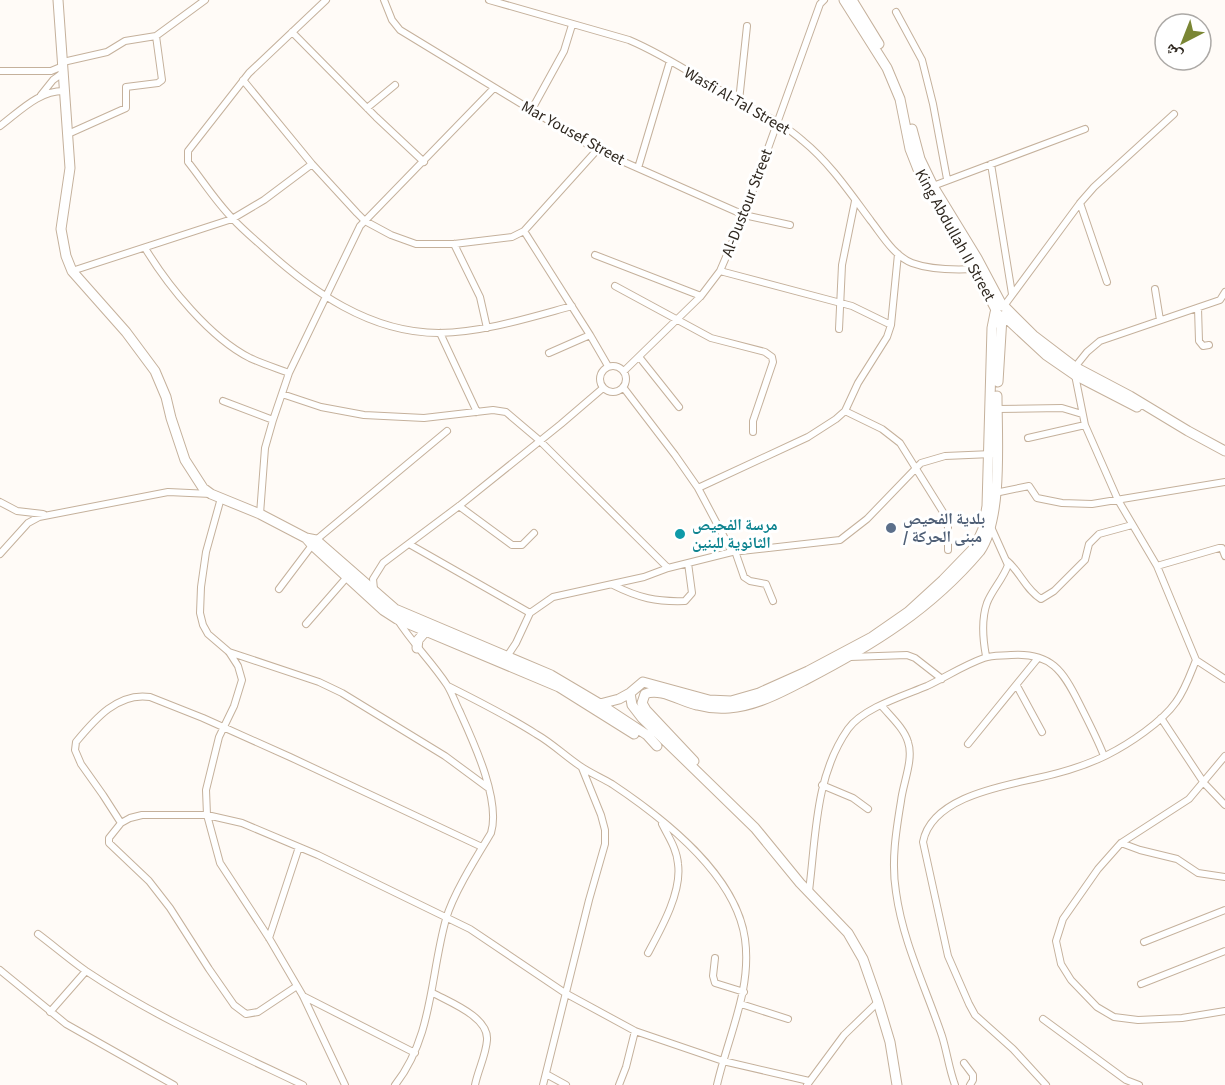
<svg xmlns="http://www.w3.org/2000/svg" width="1225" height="1085" viewBox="0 0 1225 1085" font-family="'Source Sans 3','Noto Naskh Arabic',sans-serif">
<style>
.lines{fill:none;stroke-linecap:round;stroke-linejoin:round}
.street-casing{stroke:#c5b19c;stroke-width:8}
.secondary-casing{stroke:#c5b19c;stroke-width:11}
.street{stroke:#fff;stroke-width:6}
.secondary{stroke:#fff;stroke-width:9}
.service-dot{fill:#5c6f8a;stroke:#fff;stroke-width:2}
.culture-dot{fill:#0f9aa8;stroke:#fff;stroke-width:2}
.labels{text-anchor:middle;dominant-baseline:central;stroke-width:6;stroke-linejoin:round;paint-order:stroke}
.street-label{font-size:16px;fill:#2f2820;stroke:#fff}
.service-label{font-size:16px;font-weight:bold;fill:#4e5e75;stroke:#fff;text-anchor:start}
.culture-label{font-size:16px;font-weight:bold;fill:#0d838f;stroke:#fff;text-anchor:start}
</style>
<rect width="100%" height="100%" fill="#fffbf7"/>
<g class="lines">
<defs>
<path id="street" d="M326,0L249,73L188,151V162C203,181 216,202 233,219C242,229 253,238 263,247C311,291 370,333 439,333C484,332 528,318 572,306
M384,0L392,20L400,30L597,150L744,215L790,225
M489,0L629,40C667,56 701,80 737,100C760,113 783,123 803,141C830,163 850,193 871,221C882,235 894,256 912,263C931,270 955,270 975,269
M896,12L922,60L933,104L947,179
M292,32L376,117L424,162
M63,62L107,52L125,41L156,36L205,0
M0,71H51L63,66
M243,80L312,164L357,213L365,221L391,235L416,244H454L512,237L524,231L597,150
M41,95L53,80L64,72
M739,101L747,26
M367,108L395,85
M531,111L564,51L572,25
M0,126C19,112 39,90 65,91
M68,134L126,108V87L158,83L162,80L156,36
M991,164L1012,294
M638,168L670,61
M933,186L1085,129
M1080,203L1107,282
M524,231L590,335L608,366
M454,244L480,297L487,328
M145,248C168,286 210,338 250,358C263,364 276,368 289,373
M595,255L701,296
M72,271L232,219L264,200L312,164
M720,271L852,306L891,325
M615,286L711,338L765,352L772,357L773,362L753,421V432
M1155,289L1160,320
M1004,306L1080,203L1094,187L1174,114
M1198,308L1199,341L1203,346L1209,345
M839,329L842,265L855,201
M440,333L477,412
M549,353L590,335
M640,358L679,407
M600 379a13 13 0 1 1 26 0a13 13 0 1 1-26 0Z
M1075,367L1087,352L1100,341L1220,300L1225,292
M624,371L701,296L720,271L744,215L820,4L824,0
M623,387L675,455L698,488L732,552
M282,394L321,407L364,415L424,418L493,410L506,412L539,440L668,568
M223,401L273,420
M997,409L1062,408L1082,414
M845,411L882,429L900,443L943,512L948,527V550
M1028,438L1085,425
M698,488L808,437L836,419L845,411L858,383L887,337L891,325L898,254
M995,493L1029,486L1037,498L1062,503L1092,504L1225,482
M221,498L206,552L201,587L200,613L203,625L208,634L229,652L238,666L242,680L234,706L219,737L206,790L207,815L220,863L269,938L303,996L345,1085
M0,502L17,511L43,514
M459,506L512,545H522L534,533
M260,514L265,448L273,420L289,373L360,226L494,88
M409,544L530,613
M735,551L744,577L750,581L766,584L773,601
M0,554L28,523L39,517L168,492L211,494
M1006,560C1020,571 1025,589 1041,599L1054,591L1085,560L1089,544L1099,534L1132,525
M1157,566L1219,548H1222L1225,556
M613,585C639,598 656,602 685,601L692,593L688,563
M279,589L316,540L447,431
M374,589L373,579L383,563L459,506L561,424L603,388
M306,624L347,577
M229,652L319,682L342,693L445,756L487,787
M986,656C983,640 981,620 987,603C992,590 1003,579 1008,565L991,527
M850,657L907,655L915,658L942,679
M506,658L516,643L530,613L553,597L644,577L668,568L732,552L840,540L867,519L921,463L945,456L992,454
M1196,660L1225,679
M448,686C478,701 508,716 536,734C552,743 565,756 580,766C590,773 602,778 612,784C663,818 736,874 745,939C752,990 728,1036 717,1085
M1017,686L1042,732
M881,705C890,716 904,728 908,742C914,759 903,783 901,801C896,831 891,862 896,892C903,943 926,988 942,1036C947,1052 949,1069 955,1085
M1161,718L1204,783L1225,805
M968,744L1038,658
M1225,756L1189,799L1121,843L1098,869L1063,919L1056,941L1061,964L1071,980L1097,1007L1114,1017L1138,1020L1182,1018L1225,1011
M822,785L853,798L868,809
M121,823L103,795L81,764L75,750L76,742C95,719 118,692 150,697L203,718L290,757L482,847
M1121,843L1140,850L1177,859L1198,873L1225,877
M809,891C816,836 815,776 848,729C863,708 903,696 927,686C946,677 964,665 984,658C992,655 1003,656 1011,655C1051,652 1063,671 1079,703C1088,721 1097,738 1104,756
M38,934C54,946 69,959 86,971C153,1016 230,1050 303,1085
M269,938L299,847
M1144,942L1225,910
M648,953C661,929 682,892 678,864C677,849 668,836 662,824
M715,958L713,976L715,983L744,992
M0,970L66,1024L174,1085
M1141,984L1225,951
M297,986L258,1012L246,1014L234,1005L209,969L170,908L149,881L109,843V838L121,823L130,818L142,815H207L242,823L318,855L470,929L565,993L635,1031L723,1061L809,1081
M433,993C449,1002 489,1017 487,1040C486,1055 478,1070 475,1085
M303,996L415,1053
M741,1004L788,1019
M50,1012L86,971
M1043,1019L1126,1080L1139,1085
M964,1063L973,1075V1080L970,1085
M546,1074L566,1085
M395,1085C433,1037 430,976 446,919C453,894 477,856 491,833C501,800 473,741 459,710C455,702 452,693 447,685C432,662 412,643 397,619
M543,1085L589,900L605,844V830L601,815L582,768
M619,1085L626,1067L635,1031
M807,1085L844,1035L878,1002
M1046,1085L1013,1049L975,1015L969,1004L948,956L923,842C931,799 997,787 1033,779C1057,774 1085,766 1107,755C1129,744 1162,722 1176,702C1185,690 1190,675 1196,660L1157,566L1118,500L1085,425L1075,375"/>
<path id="secondary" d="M58,0L70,168L61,229L66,256L72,271L126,332L155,371L166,397L171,418L185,460L203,488L211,494L260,514L306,538L316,540L395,609L551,675L600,704L647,735L657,746
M844,0L887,68L900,99L910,149L921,177L975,269L995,308
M852,0L879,44
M912,129L920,159L933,186L977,258L1002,305
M1007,310L1006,315L1002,317L995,313L997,306H1004L1033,335L1075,367L1130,396L1188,431L1225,451
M1004,316L1046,355L1075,375L1137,407
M998,382L1002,317
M306,538L312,545L383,610L397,619L559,687L634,734
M417,648L418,640L425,632
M600,704L619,699L630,693
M694,761L646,710L642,703L645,694C660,687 682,702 697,705C708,708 718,709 729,708C756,706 782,692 805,680C873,645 931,609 980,551C1003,518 997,437 997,396
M897,1085L890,1042L878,1002L863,959L848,933L800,883L755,828L642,718L632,705L630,693L643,682L709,700L731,701L759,693L808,671L872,637L908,612L943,580L975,547L983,529L987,506L992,328L995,313"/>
</defs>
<use href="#street" class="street-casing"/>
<use href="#secondary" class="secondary-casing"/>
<use href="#street" class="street"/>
<use href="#secondary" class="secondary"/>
</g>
<circle class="service-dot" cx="891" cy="528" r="6"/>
<circle class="culture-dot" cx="680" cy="534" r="6"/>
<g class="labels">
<g class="street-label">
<text transform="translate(737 101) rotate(30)">Wasfi Al-Tal Street</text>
<text transform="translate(573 133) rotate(29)">Mar Yousef Street</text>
<text transform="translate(747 203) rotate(-69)">Al-Dustour Street</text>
<text transform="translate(955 235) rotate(61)">King Abdullah II Street</text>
</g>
<g class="service-label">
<text x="903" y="519">بلدية الفحيص<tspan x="903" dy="18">/ مبنى الحركة</tspan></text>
</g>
<g class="culture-label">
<text x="692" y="525">مرسة الفحيص<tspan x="692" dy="18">الثانوية للبنين</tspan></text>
</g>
</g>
<g transform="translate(1183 42) rotate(222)"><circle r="28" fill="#ffffff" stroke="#aca9a6" stroke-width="1.5"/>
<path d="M0-4.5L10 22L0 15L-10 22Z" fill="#7a8634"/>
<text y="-9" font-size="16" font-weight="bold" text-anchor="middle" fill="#2f2820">ش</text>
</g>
</svg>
